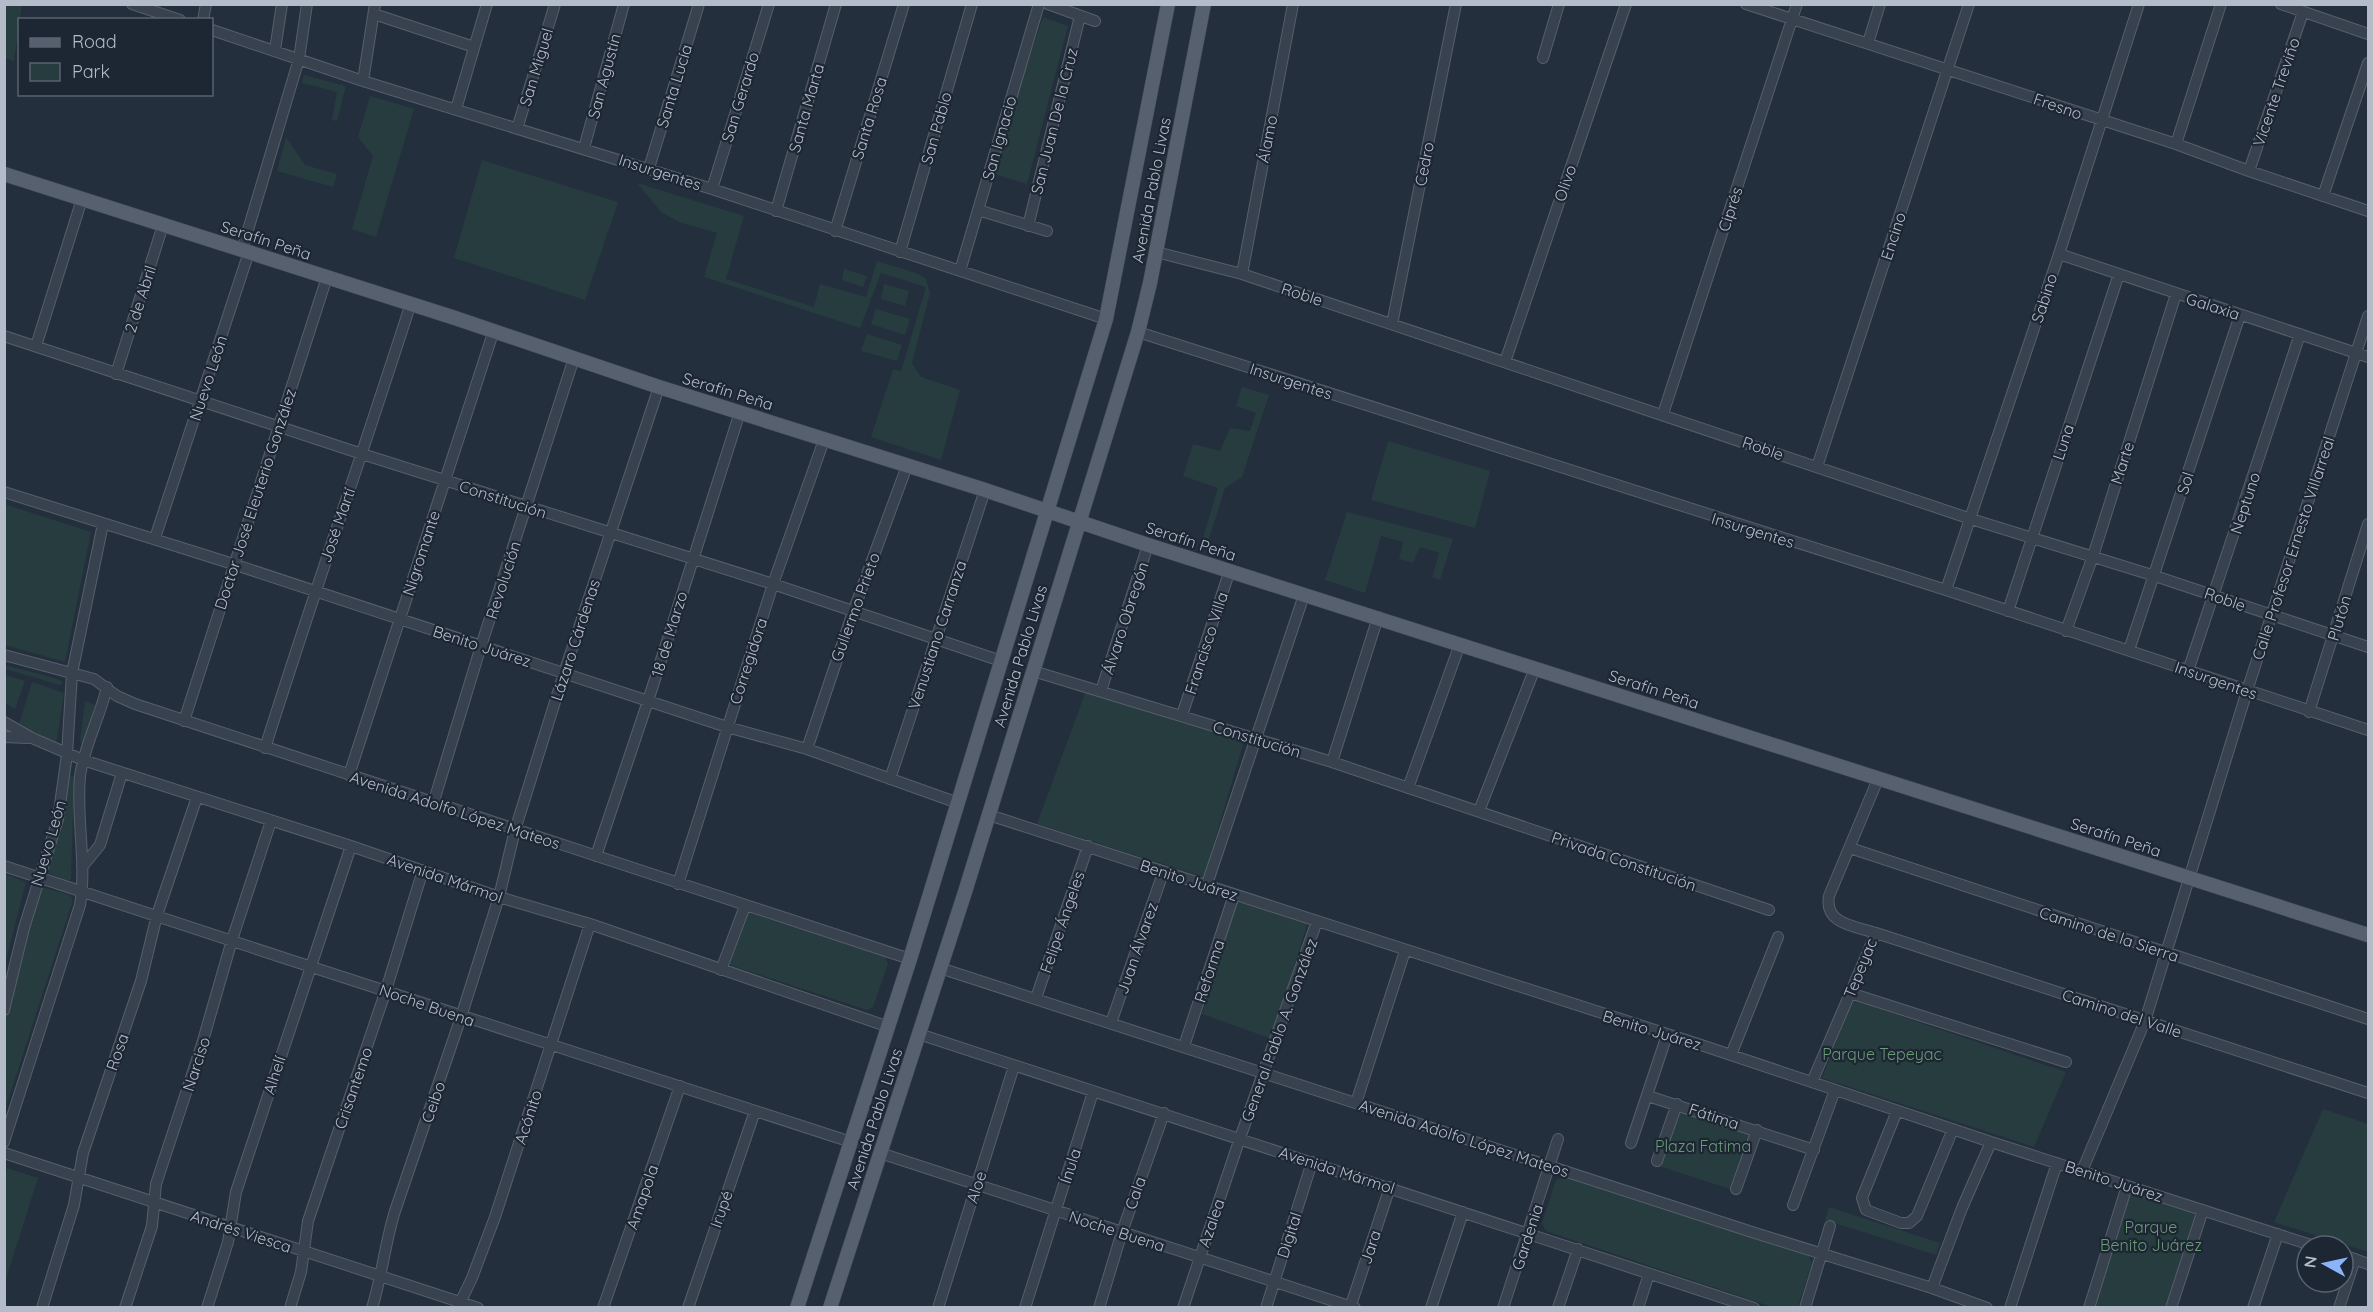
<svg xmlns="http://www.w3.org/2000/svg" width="2373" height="1312" viewBox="0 0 2373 1312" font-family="Quicksand,sans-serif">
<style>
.green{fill:#263c3f}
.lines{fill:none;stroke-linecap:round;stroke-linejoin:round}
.minor-casing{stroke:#565f6c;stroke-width:12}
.major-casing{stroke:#414a57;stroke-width:15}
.minor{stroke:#38414e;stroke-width:10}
.major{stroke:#56606e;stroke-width:14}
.labels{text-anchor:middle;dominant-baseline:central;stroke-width:4.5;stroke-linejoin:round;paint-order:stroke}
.street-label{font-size:16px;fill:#b4bcc9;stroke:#1d2633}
.park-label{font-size:16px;fill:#6b9a76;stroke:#1d2633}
</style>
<rect width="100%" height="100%" fill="#242f3e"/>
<path class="green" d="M4,5H22L14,61L5,58Z
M1043,17L1068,26L1027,184L991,173Z
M304,75L346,86L337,121L332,120L337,92L302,83Z
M370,96L414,109L376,237L352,229L373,156L358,137Z
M286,137L305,165L337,174L333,187L277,171Z
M482,160L618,202L585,300L454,258Z
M637,183L744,216L726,279L814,307L820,284L866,297L877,261L916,273L926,279L930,293L912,363L921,377L960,390L941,460L871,437L893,369L901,371L926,287L881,273L860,328L704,277L717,233L679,222L661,212Z
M844,269L867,276L863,287L842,280Z
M884,284L909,291L905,306L881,299Z
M876,309L910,319L905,335L871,324Z
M867,334L902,345L897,361L861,351Z
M1242,387L1269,395L1242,477L1225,488L1208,542L1202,541L1218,488L1183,476L1193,444L1220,451L1230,428L1250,431L1256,413L1236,406Z
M1388,441L1490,471L1475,528L1371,500Z
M4,504L91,532L65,662L5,645Z
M1347,512L1453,539L1440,580L1432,577L1439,553L1420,547L1413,563L1399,559L1403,542L1381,536L1365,593L1325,580Z
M5,665C17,669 58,677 63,682L60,685L5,669Z
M5,675L25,681L15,709L5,703Z
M32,682L64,693L57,740L51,744L19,724Z
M1086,691L1244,741L1204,877L1037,824Z
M85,701L95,705L83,746L80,741Z
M68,775L74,777L71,880H66L44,871Z
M5,874L26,882L5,964L4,874Z
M38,886L70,895L73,900L5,1110V1019Z
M1237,901L1308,922L1272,1039L1202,1014Z
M748,912L885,956L888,964L873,1007L867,1010L730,965L728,959L744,915Z
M1853,1000L2066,1072L2034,1147L1822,1078Z
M1679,1104L1754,1130L1733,1190L1659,1166Z
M2323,1109L2368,1124V1252L2274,1222Z
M7,1168L38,1178L5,1282L4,1180Z
M1564,1177L1809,1256L1812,1263L1798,1307H1772L1546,1231L1542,1223L1556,1180Z
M2127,1186L2199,1212L2166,1307L2090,1308Z
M1829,1207L1940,1243L1936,1255L1825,1220Z"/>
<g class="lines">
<defs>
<path id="minor" d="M132,4L180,20
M1048,4L1095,21
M1746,4L2176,144L2249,171L2368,211
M2281,4L2368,34
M374,14L474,47
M203,20L206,4
M212,30L363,81L712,189L1106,319
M1868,43L1880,4
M275,50L282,4
M1543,58L1559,4
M363,81L375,4
M456,109L487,4
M517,129L555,4
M2176,144L2221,4
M584,148L624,4
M649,168L699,4
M2249,171L2303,12
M712,189L769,4
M2323,196L2368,63
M978,210L1047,231
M776,211L836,4
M1028,226L1080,16
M835,231L904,4
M242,250L299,59L307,4
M900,252L972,4
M1156,252L1242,274L1971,519L2155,576L2368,647
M2059,254L2368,357
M960,271L1039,4
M1242,274L1293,4
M1392,324L1456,4
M1138,332L1946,590L2368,730
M4,336L362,454L773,584L1001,661
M36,346L82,199
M1505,362L1626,4
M116,374L163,225
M1663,414L1797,4
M1817,467L1969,4
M4,492L233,564L727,727L807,749L958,803
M155,538L249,252
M1946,590L2059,254L2139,4
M2008,611L2119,274
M2066,631L2093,556L2176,294
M2129,650L2240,315
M4,655L94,679L117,696L135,704L910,959
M1033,671L1332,762L1769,910
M2188,671L2300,334
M1101,691L1148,545
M2309,712L2368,524
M1182,715L1230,570
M184,721L327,277
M4,722L32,738L83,760L351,846L499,897L590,924L889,1027
M4,737L28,738
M265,748C312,599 363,452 411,303
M807,749L853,612L907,466
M1332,762L1378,617
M349,775L494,330
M890,779L985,490
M1408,788L1460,644
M433,804L481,646L574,358
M1479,811L1535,668
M989,815L1698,1044L1991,1142L2314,1246
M1850,848L2368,1019
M596,856L648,701L740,412
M4,866C286,959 568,1051 851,1142
M82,867L100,845L122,773
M678,884L773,584L824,440
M1206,887L1304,595
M1876,933L2368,1093
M940,968L1755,1233L1932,1288L1987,1308
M721,970L745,906
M1850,993L2066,1062
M1036,998L1088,846
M4,1010L24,928L58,819L67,754L72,673L103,524
M1111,1023L1163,873
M919,1034L1754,1308
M1184,1046L1234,895
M1731,1055L1778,937
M1812,1082L1876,933C1854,926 1824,924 1829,896L1878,779
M1648,1096L1814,1150
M1356,1103L1405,951
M1897,1111L1862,1198L1866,1210L1901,1223H1909L1917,1216L1953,1129
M4,1142L80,905C87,862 76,819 80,776C84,746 100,717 107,687
M1631,1143L1667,1035
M4,1153L478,1308
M880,1153L1355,1308
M1657,1161L1677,1104
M2082,1171L2145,1021L2247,691L2368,316
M1736,1189L1757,1130
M1793,1205L1835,1090
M2343,1255L2368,1264
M1932,1288L1962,1208L1991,1142
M458,1307L472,1278L495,1217L590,924
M42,1308L74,1205L83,1153L141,981L157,915L197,797
M125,1308L152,1226L156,1184L202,1044L232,940L271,821
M207,1308L228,1242L236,1192L351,846
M290,1308L301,1272L308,1221L386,990L423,870
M372,1308C382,1276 385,1243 395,1211L461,1017L499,897L515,830L564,673L659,387
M603,1308L680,1086
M688,1308L755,1111
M938,1308L1014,1066
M1025,1308L1093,1092
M1099,1308L1122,1232L1164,1113
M1183,1308L1240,1138L1317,921
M1266,1308L1312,1162
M1350,1308L1390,1187
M1431,1308L1463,1212
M1503,1308L1558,1139
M1558,1308L1578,1249
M1638,1308L1649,1274
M1805,1308L1830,1226
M2010,1308L2057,1163
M2089,1308L2127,1186
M2171,1308L2203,1210
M2253,1308L2278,1234
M2339,1308L2355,1259"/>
<path id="major" d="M4,174L455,318L659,387L985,490L1148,545L2368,935
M797,1308L910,959L1106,319L1168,4
M830,1308L965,892L1138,332L1150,283L1204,4"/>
</defs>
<use href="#minor" class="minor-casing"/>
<use href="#major" class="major-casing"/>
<use href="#minor" class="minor"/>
<use href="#major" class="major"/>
</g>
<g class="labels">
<g class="street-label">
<text transform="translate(536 67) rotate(-73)">San Miguel</text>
<text transform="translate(604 76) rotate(-75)">San Agustín</text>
<text transform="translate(674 86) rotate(-73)">Santa Lucía</text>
<text transform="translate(2276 92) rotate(-71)">Vicente Treviño</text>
<text transform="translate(740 97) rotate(-73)">San Gerardo</text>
<text transform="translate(2058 106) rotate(19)">Fresno</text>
<text transform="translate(806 108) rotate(-74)">Santa Marta</text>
<text transform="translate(869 118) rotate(-73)">Santa Rosa</text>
<text transform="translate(1054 121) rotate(-76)">San Juan De la Cruz</text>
<text transform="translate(936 128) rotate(-74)">San Pablo</text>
<text transform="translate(999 138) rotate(-74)">San Ignacio</text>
<text transform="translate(1267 139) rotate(-79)">Álamo</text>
<text transform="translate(1424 164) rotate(-79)">Cedro</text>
<text transform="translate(660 172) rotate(18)">Insurgentes</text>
<text transform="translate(1565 183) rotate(-71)">Olivo</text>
<text transform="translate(1151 190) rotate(-79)">Avenida Pablo Livas</text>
<text transform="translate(1730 209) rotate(-72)">Ciprés</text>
<text transform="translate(1893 236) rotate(-72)">Encino</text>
<text transform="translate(266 240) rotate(18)">Serafín Peña</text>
<text transform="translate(1302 294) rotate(18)">Roble</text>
<text transform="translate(2044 298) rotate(-72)">Sabino</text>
<text transform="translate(140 299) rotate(-72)">2 de Abril</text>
<text transform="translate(2213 306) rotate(18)">Galaxia</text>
<text transform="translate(208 378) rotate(-72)">Nuevo León</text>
<text transform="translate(1291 381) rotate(18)">Insurgentes</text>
<text transform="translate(728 391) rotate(17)">Serafín Peña</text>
<text transform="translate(2063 442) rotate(-72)">Luna</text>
<text transform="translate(1763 448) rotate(19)">Roble</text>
<text transform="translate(2122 463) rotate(-72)">Marte</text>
<text transform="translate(2185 483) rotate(-72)">Sol</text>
<text transform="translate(255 499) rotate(-72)">Doctor José Eleuterio González</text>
<text transform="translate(503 499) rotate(18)">Constitución</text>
<text transform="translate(2245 503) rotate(-72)">Neptuno</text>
<text transform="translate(337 525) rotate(-71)">José Martí</text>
<text transform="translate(1753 530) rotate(17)">Insurgentes</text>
<text transform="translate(1191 541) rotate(18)">Serafín Peña</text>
<text transform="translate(2293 548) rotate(-72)">Calle Profesor Ernesto Villarreal</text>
<text transform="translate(421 553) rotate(-72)">Nigromante</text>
<text transform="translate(503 580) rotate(-72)">Revolución</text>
<text transform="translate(2225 599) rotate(19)">Roble</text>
<text transform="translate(855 607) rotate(-70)">Gullermo Prieto</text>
<text transform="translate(1125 618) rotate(-72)">Álvaro Obregón</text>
<text transform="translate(2339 618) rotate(-73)">Plutón</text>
<text transform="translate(669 634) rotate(-73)">18 de Marzo</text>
<text transform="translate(937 635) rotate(-72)">Venustiano Carranza</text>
<text transform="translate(575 640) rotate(-72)">Lázaro Cárdenas</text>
<text transform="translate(1206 643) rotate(-72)">Francisco Villa</text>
<text transform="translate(482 646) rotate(18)">Benito Juárez</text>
<text transform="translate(1020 656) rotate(-73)">Avenida Pablo Livas</text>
<text transform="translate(748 661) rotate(-72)">Corregidora</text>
<text transform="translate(2216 680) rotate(19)">Insurgentes</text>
<text transform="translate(1654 689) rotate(18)">Serafín Peña</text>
<text transform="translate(1257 739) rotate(17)">Constitución</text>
<text transform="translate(455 810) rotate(18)">Avenida Adolfo López Mateos</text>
<text transform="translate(2116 837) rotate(18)">Serafín Peña</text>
<text transform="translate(48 843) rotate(-74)">Nuevo León</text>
<text transform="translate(1624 861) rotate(19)">Privada Constitución</text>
<text transform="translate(445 878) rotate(19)">Avenida Mármol</text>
<text transform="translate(1189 880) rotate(18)">Benito Juárez</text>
<text transform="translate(1062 922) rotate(-71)">Felipe Ángeles</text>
<text transform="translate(2109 934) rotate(18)">Camino de la Sierra</text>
<text transform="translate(1137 948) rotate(-71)">Juan Álvarez</text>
<text transform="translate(1860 968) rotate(-68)">Tepeyac</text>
<text transform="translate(1209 971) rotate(-72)">Reforma</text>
<text transform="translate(427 1005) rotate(19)">Noche Buena</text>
<text transform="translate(2122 1013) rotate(18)">Camino del Valle</text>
<text transform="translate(1279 1030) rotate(-70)">General Pablo A. González</text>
<text transform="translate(1652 1030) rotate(17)">Benito Juárez</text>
<text transform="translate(117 1052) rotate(-71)">Rosa</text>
<text transform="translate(196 1064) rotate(-72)">Narciso</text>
<text transform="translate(274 1075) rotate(-72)">Alhelí</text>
<text transform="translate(353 1088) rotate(-71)">Crisantemo</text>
<text transform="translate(433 1102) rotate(-71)">Ceibo</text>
<text transform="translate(1714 1116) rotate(18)">Fátima</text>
<text transform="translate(528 1117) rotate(-72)">Acónito</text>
<text transform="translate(874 1119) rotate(-72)">Avenida Pablo Livas</text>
<text transform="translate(1464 1138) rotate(18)">Avenida Adolfo López Mateos</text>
<text transform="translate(1070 1166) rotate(-72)">Ínula</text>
<text transform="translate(1337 1170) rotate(18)">Avenida Mármol</text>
<text transform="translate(2114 1181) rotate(18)">Benito Juárez</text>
<text transform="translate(976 1187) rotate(-72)">Aloe</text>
<text transform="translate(1135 1193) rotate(-71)">Cala</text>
<text transform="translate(642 1197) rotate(-71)">Amapola</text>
<text transform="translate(721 1209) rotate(-71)">Irupé</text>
<text transform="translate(1211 1223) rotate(-71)">Azalea</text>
<text transform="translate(241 1231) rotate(18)">Andrés Viesca</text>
<text transform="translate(1117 1231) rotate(18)">Noche Buena</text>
<text transform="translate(1289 1235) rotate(-72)">Digital</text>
<text transform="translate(1527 1237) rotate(-72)">Gardenia</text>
<text transform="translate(1370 1247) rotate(-72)">Jara</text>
</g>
<g class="park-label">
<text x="1882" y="1054">Parque Tepeyac</text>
<text x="1703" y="1146">Plaza Fatima</text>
<text x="2151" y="1227">Parque<tspan x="2151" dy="18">Benito Juárez</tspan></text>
</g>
</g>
<rect width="2373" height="1312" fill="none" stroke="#b4bcc9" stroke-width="12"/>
<rect x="18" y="18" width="195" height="78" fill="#1d2633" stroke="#59626f" stroke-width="1.5"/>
<rect x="30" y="38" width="30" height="9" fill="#56606e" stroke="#59626f" stroke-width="1.5"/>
<text x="72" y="48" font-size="18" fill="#b4bcc9">Road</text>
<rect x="30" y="63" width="30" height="18" fill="#263c3f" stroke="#59626f" stroke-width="1.5"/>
<text x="72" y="78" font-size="18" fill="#b4bcc9">Park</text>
<g transform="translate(2325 1264) rotate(278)"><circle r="28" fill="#1d2633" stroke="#59626f" stroke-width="1.5"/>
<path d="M0-4.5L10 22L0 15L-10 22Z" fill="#8ab4f8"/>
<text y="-9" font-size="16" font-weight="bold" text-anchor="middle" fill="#b4bcc9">N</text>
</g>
</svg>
